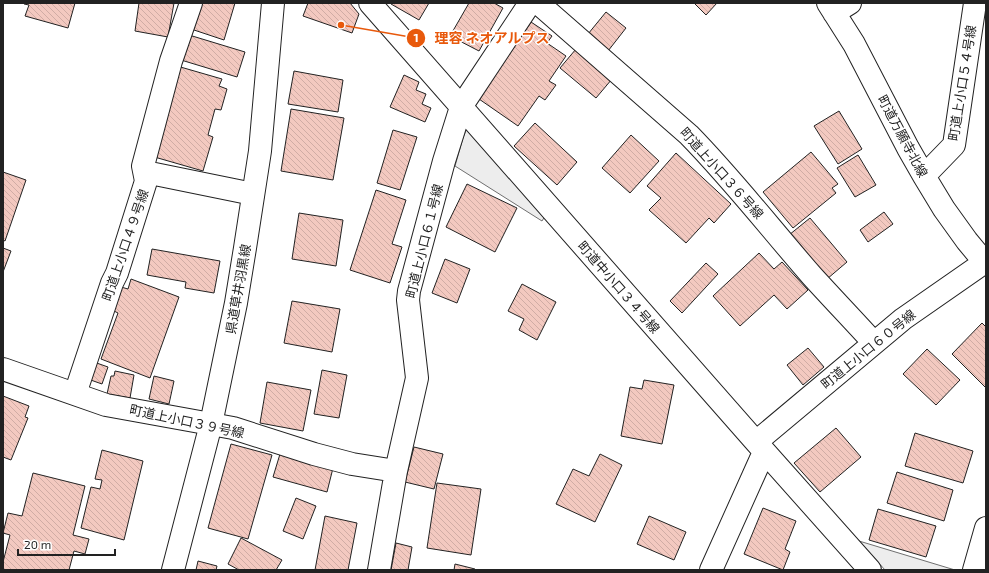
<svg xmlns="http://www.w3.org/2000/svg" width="989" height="573" viewBox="0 0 989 573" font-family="'Exo 2','Noto Sans JP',sans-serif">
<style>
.parking{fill:#ededed;stroke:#6f6f6f}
.building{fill:url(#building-back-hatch);stroke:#222}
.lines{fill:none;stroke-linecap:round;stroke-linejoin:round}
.minor-casing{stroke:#222;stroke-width:24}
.major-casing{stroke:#222;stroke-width:24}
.minor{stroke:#fff;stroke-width:22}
.major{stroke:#fff;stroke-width:22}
.labels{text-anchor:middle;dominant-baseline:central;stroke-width:3;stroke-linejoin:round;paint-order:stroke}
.street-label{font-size:13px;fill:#222;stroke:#fff}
.leader{fill:none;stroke:#e8590c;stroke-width:1.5}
.callout-dot{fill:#e8590c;stroke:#fff;stroke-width:1.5}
.mark-label{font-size:12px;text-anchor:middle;font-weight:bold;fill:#fff}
.callout-label{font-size:14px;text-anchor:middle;font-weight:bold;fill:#e8590c;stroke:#fff;stroke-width:3;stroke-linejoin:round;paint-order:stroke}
</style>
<defs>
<pattern id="building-back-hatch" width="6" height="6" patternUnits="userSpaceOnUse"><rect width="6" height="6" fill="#f3c9c0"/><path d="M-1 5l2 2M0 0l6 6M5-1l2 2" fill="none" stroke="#d0aca5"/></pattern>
</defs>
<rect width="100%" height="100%" fill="#fff"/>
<path class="parking" d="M467,128L545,216L542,221L455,166L463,138Z
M859,541L955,570H885Z"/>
<path class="building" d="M25,3H75L68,28L25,16L29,5L24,4Z
M139,3H174L168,37L135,31Z
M199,3H235L224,40L191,29Z
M308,3H350L359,14L352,33L303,16Z
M392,3H429L419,20L391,4Z
M469,3H494L503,8L479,51L450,36Z
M694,3H717L706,15Z
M606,12L626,28L608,51L588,34Z
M531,22L552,36L547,43L566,56L549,81L556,85L545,100L539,96L518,126L479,99Z
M189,35L245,52L237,77L181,60Z
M576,49L612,79L596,98L560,68Z
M177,66L222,79L219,86L227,89L221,110L215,109L208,135L213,137L203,171L151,156Z
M294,71L343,80L338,112L288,104Z
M404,75L419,82L416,90L426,94L422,104L431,108L425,122L390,107Z
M291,109L344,118L333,180L281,171Z
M839,111L862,149L838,164L814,126Z
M535,123L577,162L557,185L514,146Z
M393,130L417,137L400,190L377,183Z
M631,135L659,161L630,193L602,168Z
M811,152L838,184L832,188L836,193L793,228L763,192Z
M676,153L731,204L714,223L709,218L686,243L649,210L661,198L647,186Z
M858,155L876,185L855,197L837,168Z
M3,172L26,180L5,241L3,240Z
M467,184L517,208L495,252L446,227Z
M376,190L406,200L392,244L402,247L390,283L350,270Z
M884,212L893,224L868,242L860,230Z
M299,213L343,220L336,266L292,259Z
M810,218L847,262L827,279L789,235Z
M3,248L11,251L3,272Z
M152,249L220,261L214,293L185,288L186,282L147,275Z
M759,253L774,269L782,262L808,290L787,309L774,295L740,326L713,296Z
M445,259L470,269L457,303L432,293Z
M706,263L718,274L682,313L670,301Z
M131,279L179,297L150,378L101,359L118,313L112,310L121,287L128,289Z
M522,284L556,302L537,340L519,330L524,319L508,311Z
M292,301L340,309L332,352L284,343Z
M982,323L986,327V388L952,354Z
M808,348L824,367L803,385L787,365Z
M927,349L960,380L936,405L903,374Z
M91,361L108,367L102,384L85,378Z
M322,370L347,375L339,418L314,414Z
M115,371L134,375L130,398L107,394L111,376H114Z
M154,376L174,381L169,404L149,399Z
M644,380L674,385L662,444L621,436L630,387L642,389Z
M267,382L311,390L303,431L260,423Z
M3,396L29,406L25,417L28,418L11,460L3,457Z
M836,428L861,457L820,492L794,463Z
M915,433L973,451L963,483L905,466Z
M231,444L272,455L248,539L208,528Z
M414,447L443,454L434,489L405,482Z
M102,450L143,461L124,540L81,528L91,487L100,489L102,480L95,479Z
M280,454L333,468L327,492L273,477Z
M600,454L622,465L595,522L556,504L573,469L589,476Z
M897,472L953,490L944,521L887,503Z
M33,473L85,486L73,535L89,539L85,554L74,551L69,570H3V562L10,535L3,533L8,513L22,516Z
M437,483L481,489L471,555L427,548Z
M296,498L316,506L303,539L283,531Z
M763,508L796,521L785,549L790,552L783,570L744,554Z
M878,509L936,526L926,557L869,540Z
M325,516L357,523L348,570H315Z
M649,516L686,532L674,560L637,544Z
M241,538L282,560L276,570H239L228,564Z
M396,543L412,547L408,570H391Z
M198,561L217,566L216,570H196Z
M455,564L475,569V570H454Z"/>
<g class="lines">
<defs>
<path id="minor" d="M370,3L756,442L870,570
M538,3L689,135C733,180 771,229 812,276C832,298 853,320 874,343
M828,3L854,44L908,148L924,176L944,209L967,241L986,264
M834,13L850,3
M145,172L253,194
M924,176L954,145L975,3
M3,369L106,405L233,428L314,454L352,464L396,471
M75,394L112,283L117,273L146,181L143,166L171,61L191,3
M756,442L903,319L985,262
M379,570L396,471L417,378L408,300L409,291L444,161L461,107L530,3
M711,570L764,452
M974,570L986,528"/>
<path id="major" d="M173,570L211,424L236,303L245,248L260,151L273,3"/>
</defs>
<use href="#minor" class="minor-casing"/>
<use href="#major" class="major-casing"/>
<use href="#minor" class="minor"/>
<use href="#major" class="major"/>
</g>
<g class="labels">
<g class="street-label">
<text transform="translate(962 83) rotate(-81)">町道上小口５４号線</text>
<text transform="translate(903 136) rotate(62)">町道万願寺北線</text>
<text transform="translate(722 173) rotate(48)">町道上小口３６号線</text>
<text transform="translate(424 241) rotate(-76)">町道上小口６１号線</text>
<text transform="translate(125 245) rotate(-71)">町道上小口４９号線</text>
<text transform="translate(619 287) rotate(49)">町道中小口３４号線</text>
<text transform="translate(238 289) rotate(-80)">県道草井羽黒線</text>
<text transform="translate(868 349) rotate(-39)">町道上小口６０号線</text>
<text transform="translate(187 421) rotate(12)">町道上小口３９号線</text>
</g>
</g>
<path class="leader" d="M341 25L416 38"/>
<g class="callout-dot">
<circle cx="341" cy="25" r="4"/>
<circle cx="416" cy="38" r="10"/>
</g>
<g class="mark-label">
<text x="416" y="42">1</text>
</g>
<g class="callout-label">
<text x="492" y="43">理容 ネオアルプス</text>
</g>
<rect width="989" height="573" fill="none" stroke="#222222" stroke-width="8"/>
<path d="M18 549v6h97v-6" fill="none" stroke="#222222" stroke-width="2"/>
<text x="24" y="549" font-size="12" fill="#222222" stroke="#ffffff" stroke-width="3" paint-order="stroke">20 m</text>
</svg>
